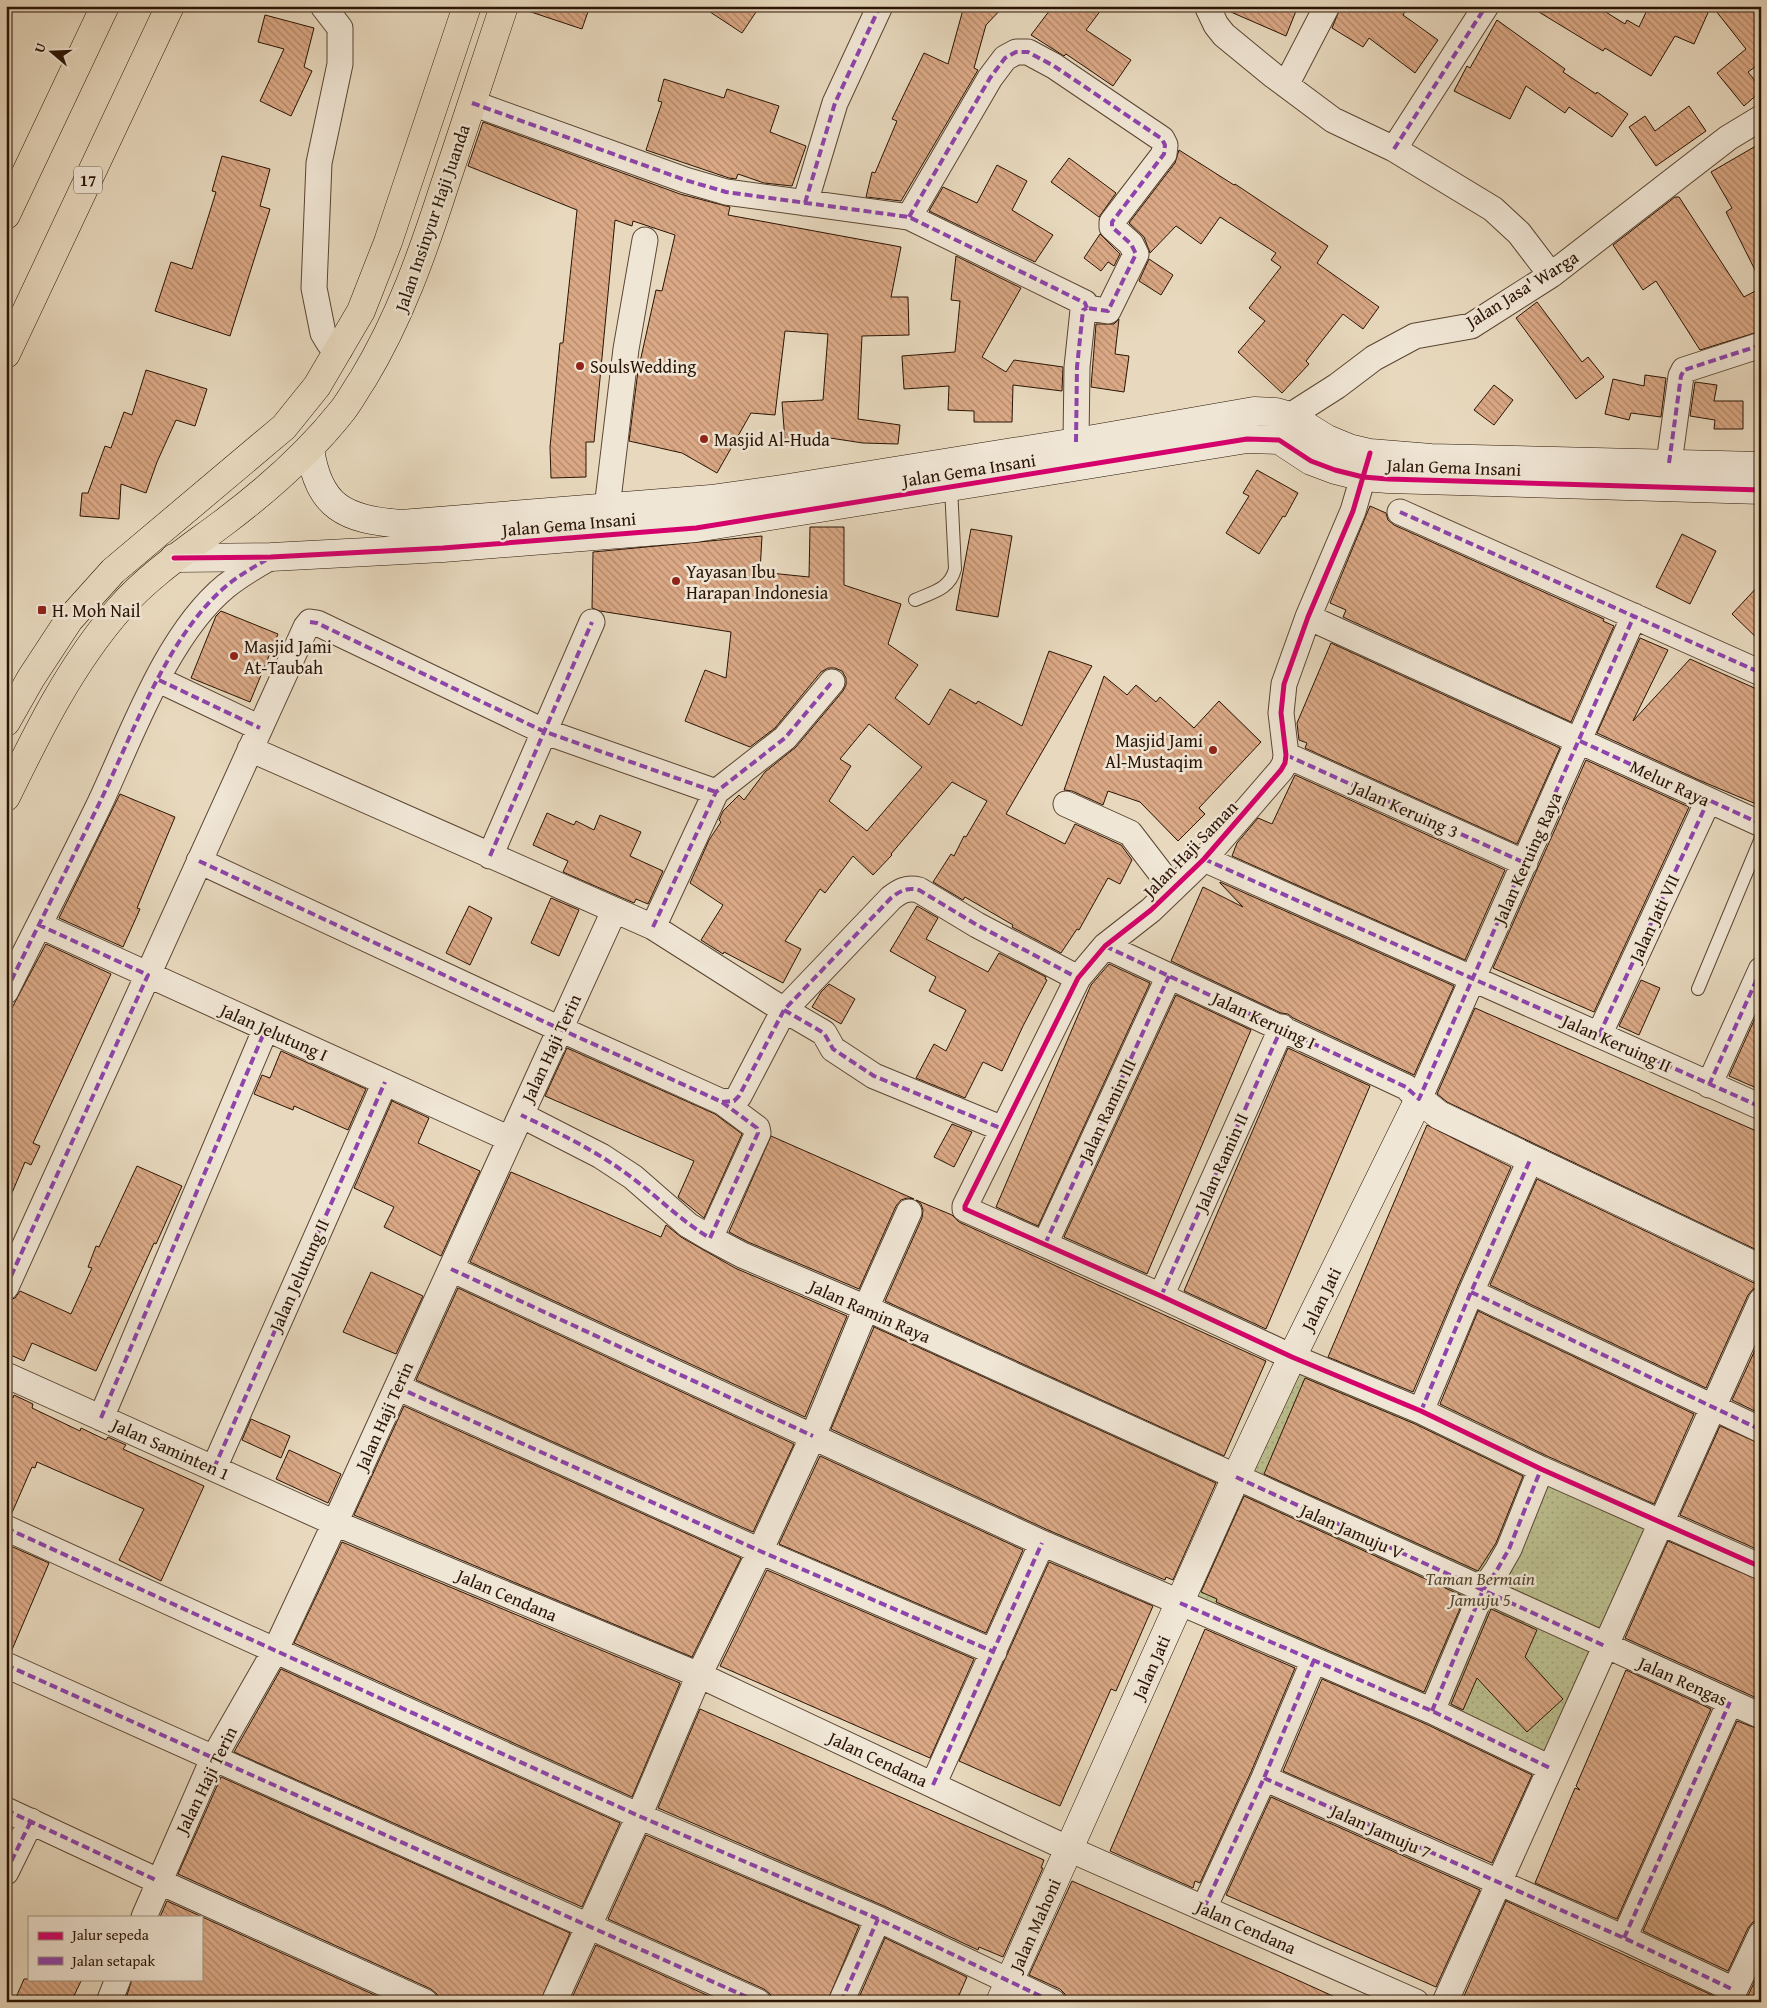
<svg xmlns="http://www.w3.org/2000/svg" width="1767" height="2008" viewBox="0 0 1767 2008" font-family="'Gentium Book Plus',serif">
<style>
.park{fill:url(#park-dots);stroke:#726949}
.building{fill:url(#building-back-hatch);stroke:#2a1404;fill-rule:evenodd}
.lines{fill:none;stroke-linecap:round;stroke-linejoin:round}
.lane-casing{stroke:#5a4532;stroke-width:14}
.street-casing{stroke:#5a4532;stroke-width:27}
.secondary-casing{stroke:#2a1404;stroke-width:29}
.highway-casing{stroke:#2a1404;stroke-width:29}
.lane{stroke:#f0e6d5;stroke-width:12}
.street{stroke:#f0e6d5;stroke-width:25}
.secondary{stroke:#f0e6d5;stroke-width:28}
.highway{stroke:#e8d9be;stroke-width:28}
.quiet{stroke:#8e44ad;stroke-width:4;stroke-dasharray:8 4;stroke-linecap:butt}
.cycleway-casing{stroke:#f0e6d5;stroke-width:8}
.cycleway{stroke:#d6006c;stroke-width:5}
.poi-dot{fill:#8f2418;stroke:#f0e6d5;stroke-width:2}
.labels{text-anchor:middle;dominant-baseline:central;stroke-width:5;stroke-linejoin:round;paint-order:stroke}
.shield{fill:#f0e6d5;stroke:#655343;stroke-width:1}
.shield-label{font-size:16px;font-weight:bold;fill:#2a1404}
.street-label{font-size:18px;fill:#2a1404;stroke:#f0e6d5}
.poi-label{font-size:18px;fill:#2a1404;stroke:#f0e6d5;text-anchor:start}
.park-label{font-size:18px;font-style:italic;fill:#56472d;stroke:#f0e6d5}
</style>
<defs>
<pattern id="park-dots" width="8" height="8" patternUnits="userSpaceOnUse" patternTransform="scale(1.25)"><rect width="8" height="8" fill="#bbbe8e"/><path d="M2 2h.1M6 6h.1" fill="none" stroke="#a1a279" stroke-width="1.8" stroke-linecap="round"/></pattern>
<pattern id="building-back-hatch" width="6" height="6" patternUnits="userSpaceOnUse" patternTransform="scale(1.25)"><rect width="6" height="6" fill="#dba986"/><path d="M-1 5l2 2M0 0l6 6M5-1l2 2" fill="none" stroke="#b2886b"/></pattern>
</defs>
<rect width="100%" height="100%" fill="#e8d9be"/>
<filter id="stains"><feTurbulence type="fractalNoise" baseFrequency=".004" numOctaves="4"/><feColorMatrix values="0 0 0 0 .2 0 0 0 0 .09 0 0 0 0 .02 0 0 0 .5 -.17"/></filter>
<radialGradient id="worn" r=".72"><stop offset=".6" stop-color="#630" stop-opacity="0"/><stop offset="1" stop-color="#630" stop-opacity=".3"/></radialGradient>
<path class="park" d="M1292,1357L1661,1521L1550,1768L1180,1603Z"/>
<path class="building" d="M525,6H590L582,29L525,10Z
M701,6H760L742,33Z
M964,6H1004L986,25L974,68L978,70L901,201L866,197L872,172L875,173L897,121L892,119L924,53L948,64Z
M1053,6H1104L1086,30L1131,60L1113,86L1066,54L1064,56L1031,35Z
M1223,6H1298L1286,36L1224,9Z
M1341,6H1408L1403,15L1438,40L1415,73L1369,38L1363,47L1332,28Z
M1529,6H1596L1625,24L1627,20L1639,27L1649,6H1711L1694,44L1675,36L1651,76L1605,48L1603,51Z
M1712,6H1761V67L1759,64L1748,72L1761,88V91L1744,106L1717,73L1746,49Z
M265,15L314,28L304,67L312,71L291,116L260,101L284,49L258,42Z
M1497,20L1565,69L1563,72L1596,94L1597,92L1628,114L1612,137L1569,107L1565,113L1526,86L1510,119L1454,91L1467,66L1470,68Z
M664,79L724,98L727,89L779,106L770,132L806,146L792,186L764,183L738,174L736,179L729,178L646,150L662,102L658,101Z
M1689,106L1706,131L1656,166L1629,127L1645,116L1655,131Z
M483,122L680,194L730,207L728,215L901,247L891,297H908L909,335L862,336L858,419L900,425L898,444L863,443L830,438L785,441L782,402L823,400L828,334L785,331L775,415L751,413L717,473L682,453L629,441L638,371L656,290L662,291L675,235L633,221L632,226L615,220L594,442H586V477L551,478L550,447L560,343H563L577,210L468,166Z
M1761,143V282L1726,212L1732,208L1711,172Z
M1179,150L1234,185L1235,184L1328,246L1317,263L1379,307L1363,329L1343,314L1306,361L1309,364L1282,393L1238,352L1265,321L1249,308L1281,267L1271,260L1276,253L1220,217L1201,244L1176,226L1150,253L1144,237L1129,223L1175,163Z
M222,156L270,169L260,206L270,209L230,336L155,311L171,262L192,269L216,192L212,191Z
M1069,158L1116,193L1099,217L1051,182Z
M997,165L1027,181L1012,210L1053,235L1035,262L929,211L943,187L977,203Z
M1675,197H1679L1744,297L1761,288V331L1700,350L1656,281L1643,290L1613,245Z
M1100,234L1120,254L1114,266L1108,262L1101,271L1084,258Z
M956,256L1021,288L982,357L1006,372L1014,360L1063,367L1062,391L1013,385L1012,422H974V411L948,410L949,386L904,389L902,356L955,352L960,301L951,300Z
M1149,259L1173,275L1161,295L1139,281Z
M1537,302L1582,362L1588,357L1604,377L1576,399L1516,318Z
M1119,319L1115,354L1129,356L1124,392L1091,387L1096,324H1114Z
M146,370L207,389L195,426L176,420L157,462L146,493L121,484L119,519L80,516L82,493H88L105,446L111,448L124,412L132,415Z
M1645,375L1666,378L1661,417L1631,413L1629,420L1605,414L1613,379L1644,386Z
M1695,382L1717,385L1714,401H1743V429H1714L1715,420L1690,416Z
M1494,385L1513,400L1494,425L1474,410Z
M1257,470L1298,493L1285,517L1283,516L1259,554L1226,533L1249,496L1243,493Z
M1370,506L1386,513L1388,520L1394,525L1604,619L1603,621L1614,626L1571,722L1343,617L1346,610L1330,603Z
M810,527H844V585L901,604L888,644L918,665L895,698L929,725L950,689L976,704L978,701L1022,726L1049,651L1092,666L1006,814L1065,844L1075,824L1121,845L1132,860L1120,884L1108,878L1079,930L1077,929L1061,953L1012,927L1013,925L965,897L963,900L933,882L951,854L954,856L964,836L966,837L987,801L952,782L891,854L892,855L873,875L853,856L825,893L820,889L785,941L801,949L783,983L724,952L723,954L701,940L723,905L690,883L709,840L721,822L719,820L723,811L739,795L744,800L765,772L796,747L843,691L846,685V678L842,671L835,668H828L821,672L775,728L750,747L685,721L705,670L726,678L731,632L600,611L592,608L593,552L762,536L760,572L809,577ZM869,724L922,767L867,831L829,801L851,766L840,759Z
M971,529L1012,536L998,617L956,610Z
M1682,534L1716,551L1690,604L1656,587Z
M1761,583V642L1732,614Z
M221,611L278,634L250,702L191,678L216,616Z
M1640,638L1668,650L1633,721L1690,659L1761,691V806L1701,781L1597,733Z
M1331,643L1560,748L1517,844L1305,748L1307,743L1299,740L1297,723Z
M1104,676L1127,695L1136,685L1156,702L1160,697L1194,728L1219,701L1261,742L1199,808L1205,814L1178,841L1140,802L1108,791L1103,805L1072,791L1064,790Z
M1586,760L1689,807L1594,1012L1493,968Z
M1295,775L1505,870L1465,960L1232,856L1237,843L1258,818L1272,824Z
M120,794L175,817L137,908L140,909L123,947L59,918Z
M547,813L574,825L576,821L594,830L600,815L641,832L630,856L663,871L648,904L636,899L634,903L563,872L568,861L533,845Z
M1220,882L1454,986L1414,1075L1293,1018L1288,1014L1281,1013L1171,961L1203,887L1243,907L1220,883Z
M551,898L579,910L559,956L531,943Z
M469,906L492,918L470,965L446,953Z
M917,906L938,918L926,939L988,972L999,953L1046,977L1045,979L1047,980L1023,1026L1002,1071L983,1062L965,1098L916,1078L934,1044L946,1051L966,1010L929,991L936,977L890,951Z
M46,944L111,974L33,1143L40,1146L31,1165L25,1162L6,1207V1019Z
M1109,964L1150,983L1038,1226L996,1207L1091,985Z
M1641,980L1660,988L1639,1035L1619,1026Z
M829,984L855,999L841,1024L812,1007L821,992Z
M1176,995L1251,1030L1147,1274L1064,1237Z
M1761,1005V1090L1729,1076Z
M1475,1008L1761,1133V1252L1447,1102L1437,1094Z
M567,1048L715,1114L742,1134L704,1218L678,1197L694,1161L545,1096Z
M1288,1048L1370,1086L1266,1329L1184,1291Z
M281,1051L366,1089L348,1130L294,1106L293,1110L254,1094L262,1075L270,1078Z
M392,1101L429,1118L418,1143L480,1171L441,1256L384,1227L394,1207L354,1188Z
M952,1124L972,1132L954,1167L934,1157Z
M1427,1125L1511,1167L1458,1286L1413,1392L1328,1357Z
M771,1136L914,1199L907,1198L901,1200L896,1206L859,1289L748,1242L729,1232Z
M137,1166L182,1186L156,1244L154,1243L96,1371L32,1343L24,1361L6,1353V1301L15,1298L20,1291L71,1314L92,1268L88,1267L96,1246L99,1247Z
M511,1172L661,1237L666,1225L681,1237L735,1268L847,1316L805,1417L470,1262Z
M1537,1179L1754,1283L1761,1284V1287L1753,1289L1748,1295L1706,1388L1490,1285Z
M916,1200L952,1215L959,1222L1266,1361L1224,1456L885,1301L922,1218L923,1210L921,1204Z
M371,1272L423,1296L396,1354L343,1332Z
M458,1288L794,1444L753,1532L416,1380Z
M1478,1311L1694,1414L1654,1504L1547,1456L1440,1404Z
M874,1327L1216,1483L1173,1580L1166,1577L1165,1580L1048,1530L831,1429Z
M1761,1337V1414L1732,1400Z
M1305,1378L1415,1424L1523,1476L1496,1543L1478,1571L1264,1474Z
M6,1395L13,1398L14,1395L33,1404L32,1408L80,1431L81,1428L106,1440L108,1437L126,1445L123,1449L204,1486L161,1581L119,1560L144,1509L37,1462L35,1468L32,1467L11,1515L6,1514Z
M404,1406L741,1558L692,1657L354,1515Z
M251,1419L290,1436L281,1458L242,1440Z
M1720,1426L1761,1444V1551L1680,1515Z
M289,1450L341,1474L328,1503L276,1479Z
M820,1456L1023,1550L986,1633L779,1544Z
M1244,1496L1465,1597L1424,1692L1216,1602L1217,1599L1201,1592Z
M1668,1541L1761,1581V1700L1625,1638Z
M342,1542L680,1683L632,1797L294,1643Z
M6,1544L49,1563L11,1652L6,1651Z
M1049,1562L1153,1606L1116,1691L1111,1689L1060,1806L959,1761Z
M767,1570L974,1659L930,1758L720,1666Z
M1491,1609L1537,1630L1525,1657L1563,1699L1527,1732L1477,1678L1463,1710L1451,1704Z
M1205,1629L1295,1668L1251,1772L1200,1883L1195,1881L1193,1888L1110,1851Z
M281,1669L620,1823L582,1907L234,1752Z
M1626,1670L1711,1709L1617,1919L1535,1883L1575,1788L1580,1790L1576,1786Z
M1322,1679L1426,1724L1532,1775L1492,1863L1283,1771Z
M700,1709L1044,1860L1041,1868H1043L1003,1957L979,1947L978,1950L884,1906L658,1808Z
M1737,1721L1761,1730V1920L1753,1922L1748,1928L1728,1971L1643,1931Z
M221,1777L570,1933L540,2002H439L437,1994L431,1989L178,1874Z
M1271,1797L1480,1890L1436,1987L1226,1895Z
M646,1835L859,1926L827,2002H772L770,1994L764,1989L608,1919Z
M1072,1881L1282,1973L1346,2002H1067L1065,1994L1060,1989L1029,1975Z
M167,1901L390,2002H125L132,1979H201V1917H160Z
M1506,1901L1716,1997L1715,2002H1478L1464,1996Z
M885,1938L967,1977L956,2002H857Z
M596,1945L722,2002H570Z
M1761,1968V2002H1745Z
M24,1979H82L71,2002H14Z"/>
<g class="lines">
<defs>
<path id="lane" d="M915,600C933,592 950,589 955,569L951,487
M1698,989L1761,838"/>
<path id="street" d="M323,6L340,28V64L319,163L314,288L323,333L329,343L340,349
M1207,6L1216,25L1224,35L1274,76L1333,120L1394,149L1493,209L1519,233L1551,275
M1286,85L1327,6
M472,103L685,180L726,192L909,217L1085,303L1087,308
M1394,149L1486,6
M805,203L835,103L880,6
M909,217L990,78L1005,58L1016,52H1028L1054,66L1162,139L1165,145L1164,154L1112,222V227L1131,244L1136,254L1108,311L1087,308
M1282,434L1290,416L1337,386L1374,358L1415,336L1471,326L1551,275L1728,138L1761,118
M1076,442L1077,367L1083,310L1087,308
M1669,463L1681,376L1684,370L1761,345
M1363,477L1353,511L1308,617L1284,684L1281,713L1286,755L1285,763L1281,770L1204,859L1151,910L1105,946L1078,978L965,1206V1209L1161,1296L1292,1357L1421,1411L1541,1469L1761,1567
M607,508L626,349L645,240
M1400,512L1761,673
M1308,617L1761,824
M159,680L260,728
M250,749L653,927L771,1002L824,1033L833,1049L874,1076L1003,1129
M1286,755L1525,863
M1066,804L1130,833L1173,889
M490,856L592,622
M1204,859L1761,1107
M199,861L560,1029L722,1102L757,1128L758,1133L710,1238
M39,925L510,1139
M653,927L716,792L785,738L832,682
M1105,946L1406,1087L1419,1099L1634,616
M6,991C36,930 68,869 98,807C131,738 166,635 226,586C240,575 255,566 271,557
M1599,1035L1708,801
M1709,1085L1761,970
M722,1102L734,1101L739,1096L784,1010L891,898C900,891 907,887 919,890L977,925L1078,978
M521,1115L601,1156L633,1177L688,1225L710,1238L742,1255L866,1308L1761,1716
M1045,1244L1169,976
M451,1269L1042,1543L1432,1711L1550,1768
M6,1287L306,627L310,622L317,623L543,731L716,792
M1471,1292L1761,1430
M1161,1296L1282,1027
M6,1375L335,1523L699,1675L1069,1849L1416,2002
M397,1387L760,1551L994,1652
M1421,1411L1471,1292L1531,1158
M101,1418L266,1028
M214,1468L385,1082
M6,1528L639,1816L878,1919L1053,2002
M6,1665L758,2002
M1432,1711L1483,1590L1497,1570L1509,1549L1541,1469
M1264,1778L1624,1938L1734,1990
M933,1785L1042,1543
M6,1810L158,1881L425,2002
M6,1872L31,1821
M1204,1908L1264,1778L1314,1660
M144,1917L213,1759L276,1649L335,1523L614,911
M1624,1938L1730,1702
M109,2002L118,1979
M554,2002L639,1816L699,1675L760,1551L813,1436L866,1308L909,1212
M841,2002L878,1919
M1445,2002L1761,1301
M1729,2002L1761,1934"/>
<path id="secondary" d="M310,449C319,508 345,519 401,524L711,499L782,489L1076,442L1254,411L1276,412L1290,416L1327,439L1349,448L1370,453L1431,458L1761,466
M174,558L271,557L443,548L696,528L1247,439L1279,440L1311,461L1335,470L1363,477L1388,479L1761,490
M1000,2002L1236,1477L1292,1357L1419,1099L1439,1115L1761,1269"/>
<path id="highway" d="M6,215L105,6
M6,354L170,6
M6,722L31,678L69,620L113,571L284,427L317,386L361,311L388,242L467,6
M6,797C38,731 71,664 120,608C150,574 187,550 223,523C267,490 308,454 342,411C350,401 356,389 363,379C400,318 423,252 445,184C465,125 484,66 504,6"/>
</defs>
<use href="#lane" class="lane-casing"/>
<use href="#street" class="street-casing"/>
<use href="#secondary" class="secondary-casing"/>
<use href="#highway" class="highway-casing"/>
<use href="#lane" class="lane"/>
<use href="#street" class="street"/>
<use href="#secondary" class="secondary"/>
<use href="#highway" class="highway"/>
<path class="quiet" d="M472,103L685,180L726,192L909,217L1085,303L1087,308
M1394,149L1486,6
M805,203L835,103L880,6
M909,217L990,78L1005,58L1016,52H1028L1054,66L1162,139L1165,145L1164,154L1112,222V227L1131,244L1136,254L1108,311L1087,308
M1076,442L1077,367L1083,310L1087,308
M1669,463L1681,376L1684,370L1761,345
M1400,512L1761,673
M310,622L317,623L543,731L716,792
M159,680L260,728
M1580,741L1761,824
M1286,755L1525,863
M490,856L592,622
M1204,859L1761,1107
M199,861L560,1029L722,1102L757,1128L758,1133L710,1238C681,1221 658,1197 631,1177C597,1151 559,1133 521,1115
M653,927L716,792L785,738L832,682
M1105,946L1406,1087L1419,1099L1634,616
M6,991C36,930 67,869 97,808C132,737 165,639 225,587C238,576 252,568 266,560
M784,1010L824,1033L833,1049L874,1076L1003,1129
M1599,1035L1708,801
M1709,1085L1761,970
M722,1102L734,1101L739,1096L784,1010L891,898C900,891 907,887 919,890L977,925L1078,978
M1045,1244L1169,976
M451,1269L813,1436
M6,1287L148,975L39,925
M1471,1292L1761,1430
M1161,1296L1282,1027
M397,1387L760,1551L994,1652
M1421,1411L1471,1292L1531,1158
M101,1418L266,1028
M214,1468L385,1082
M1236,1477L1605,1646
M6,1528L639,1816L878,1919L1053,2002
M1180,1603L1432,1711L1550,1768
M6,1665L758,2002
M1432,1711L1483,1590L1497,1570L1509,1549L1541,1469
M1264,1778L1624,1938L1734,1990
M933,1785L1042,1543
M6,1810L158,1881
M6,1872L31,1821
M1204,1908L1264,1778L1314,1660
M1624,1938L1730,1702
M841,2002L878,1919"/>
<defs>
<path id="cycleway" d="M1370,453L1353,511L1308,617L1284,684L1281,713L1286,755L1285,763L1281,770L1204,859L1151,910L1105,946L1078,978L965,1206V1209L1161,1296L1292,1357L1421,1411L1541,1469L1761,1567
M174,558L271,557L443,548L696,528L1247,439L1279,440L1311,461L1335,470L1363,477L1388,479L1761,490"/>
</defs>
<use href="#cycleway" class="cycleway-casing"/>
<use href="#cycleway" class="cycleway"/>
</g>
<g class="poi-dot">
<circle cx="580" cy="366" r="5"/>
<circle cx="704" cy="439" r="5"/>
<circle cx="676" cy="581" r="5"/>
<rect x="37" y="605" width="10" height="10" rx="2.5"/>
<circle cx="234" cy="656" r="5"/>
<circle cx="1213" cy="750" r="5"/>
</g>
<g class="labels">
<rect class="shield" x="74" y="166.5" width="28" height="27" rx="4"/>
<g class="shield-label">
<text x="88" y="180">17</text>
</g>
<g class="street-label">
<text transform="translate(432 218) rotate(-71)">Jalan Insinyur Haji Juanda</text>
<text transform="translate(1522 289) rotate(-32)">Jalan Jasa' Warga</text>
<text transform="translate(1454 467) rotate(2)">Jalan Gema Insani</text>
<text transform="translate(969 470) rotate(-9)">Jalan Gema Insani</text>
<text transform="translate(569 524) rotate(-5)">Jalan Gema Insani</text>
<text transform="translate(1670 783) rotate(25)">Melur Raya</text>
<text transform="translate(1405 809) rotate(24)">Jalan Keruing 3</text>
<text transform="translate(1190 849) rotate(-46)">Jalan Haji Saman</text>
<text transform="translate(1527 858) rotate(-66)">Jalan Keruing Raya</text>
<text transform="translate(1654 918) rotate(-65)">Jalan Jati VII</text>
<text transform="translate(1264 1020) rotate(25)">Jalan Keruing I</text>
<text transform="translate(274 1032) rotate(24)">Jalan Jelutung I</text>
<text transform="translate(1617 1043) rotate(24)">Jalan Keruing II</text>
<text transform="translate(551 1048) rotate(-65)">Jalan Haji Terin</text>
<text transform="translate(1107 1110) rotate(-65)">Jalan Ramin III</text>
<text transform="translate(1221 1162) rotate(-66)">Jalan Ramin II</text>
<text transform="translate(299 1275) rotate(-66)">Jalan Jelutung II</text>
<text transform="translate(1321 1299) rotate(-64)">Jalan Jati</text>
<text transform="translate(870 1311) rotate(24)">Jalan Ramin Raya</text>
<text transform="translate(384 1416) rotate(-66)">Jalan Haji Terin</text>
<text transform="translate(171 1449) rotate(24)">Jalan Saminten 1</text>
<text transform="translate(1352 1531) rotate(24)">Jalan Jamuju V</text>
<text transform="translate(507 1595) rotate(23)">Jalan Cendana</text>
<text transform="translate(1151 1667) rotate(-66)">Jalan Jati</text>
<text transform="translate(1683 1681) rotate(24)">Jalan Rengas</text>
<text transform="translate(878 1759) rotate(25)">Jalan Cendana</text>
<text transform="translate(206 1780) rotate(-64)">Jalan Haji Terin</text>
<text transform="translate(1381 1831) rotate(24)">Jalan Jamuju 7</text>
<text transform="translate(1035 1925) rotate(-66)">Jalan Mahoni</text>
<text transform="translate(1246 1927) rotate(24)">Jalan Cendana</text>
</g>
<g class="poi-label">
<text x="590" y="366">SoulsWedding</text>
<text x="714" y="439">Masjid Al-Huda</text>
<text x="686" y="571">Yayasan Ibu<tspan x="686" dy="21">Harapan Indonesia</tspan></text>
<text x="52" y="610">H. Moh Nail</text>
<text x="244" y="646">Masjid Jami<tspan x="244" dy="21">At-Taubah</tspan></text>
<text x="1203" y="740" text-anchor="end">Masjid Jami<tspan x="1203" dy="21">Al-Mustaqim</tspan></text>
</g>
<g class="park-label">
<text x="1480" y="1578">Taman Bermain<tspan x="1480" dy="21">Jamuju 5</tspan></text>
</g>
</g>
<rect width="1767" height="2008" fill="none" stroke="#e8d9be" stroke-width="25"/>
<rect x="8" y="8" width="1752" height="1993" fill="none" stroke="#2a1404" stroke-width="2.5"/>
<rect x="12" y="12" width="1742" height="1983" fill="none" stroke="#2a1404"/>
<rect x="28" y="1916" width="175" height="65" fill="#f0e6d5" stroke="#a19281"/>
<rect x="38" y="1932" width="25" height="8" fill="#d6006c" stroke="#a19281"/>
<text x="72" y="1940" font-size="15" fill="#2a1404">Jalur sepeda</text>
<rect x="38" y="1957" width="25" height="8" fill="#8e44ad" stroke="#a19281"/>
<text x="72" y="1966" font-size="15" fill="#2a1404">Jalan setapak</text>
<g transform="translate(52 52) rotate(289)" stroke="#f0e6d5" stroke-width="4" paint-order="stroke">
<path d="M0-4L9 19L0 12L-9 19Z" fill="#2a1404"/>
<text y="-8" font-size="14" font-weight="bold" text-anchor="middle" fill="#2a1404">U</text>
</g>
<rect width="100%" height="100%" filter="url(#stains)"/>
<rect width="100%" height="100%" fill="url(#worn)"/>
</svg>
